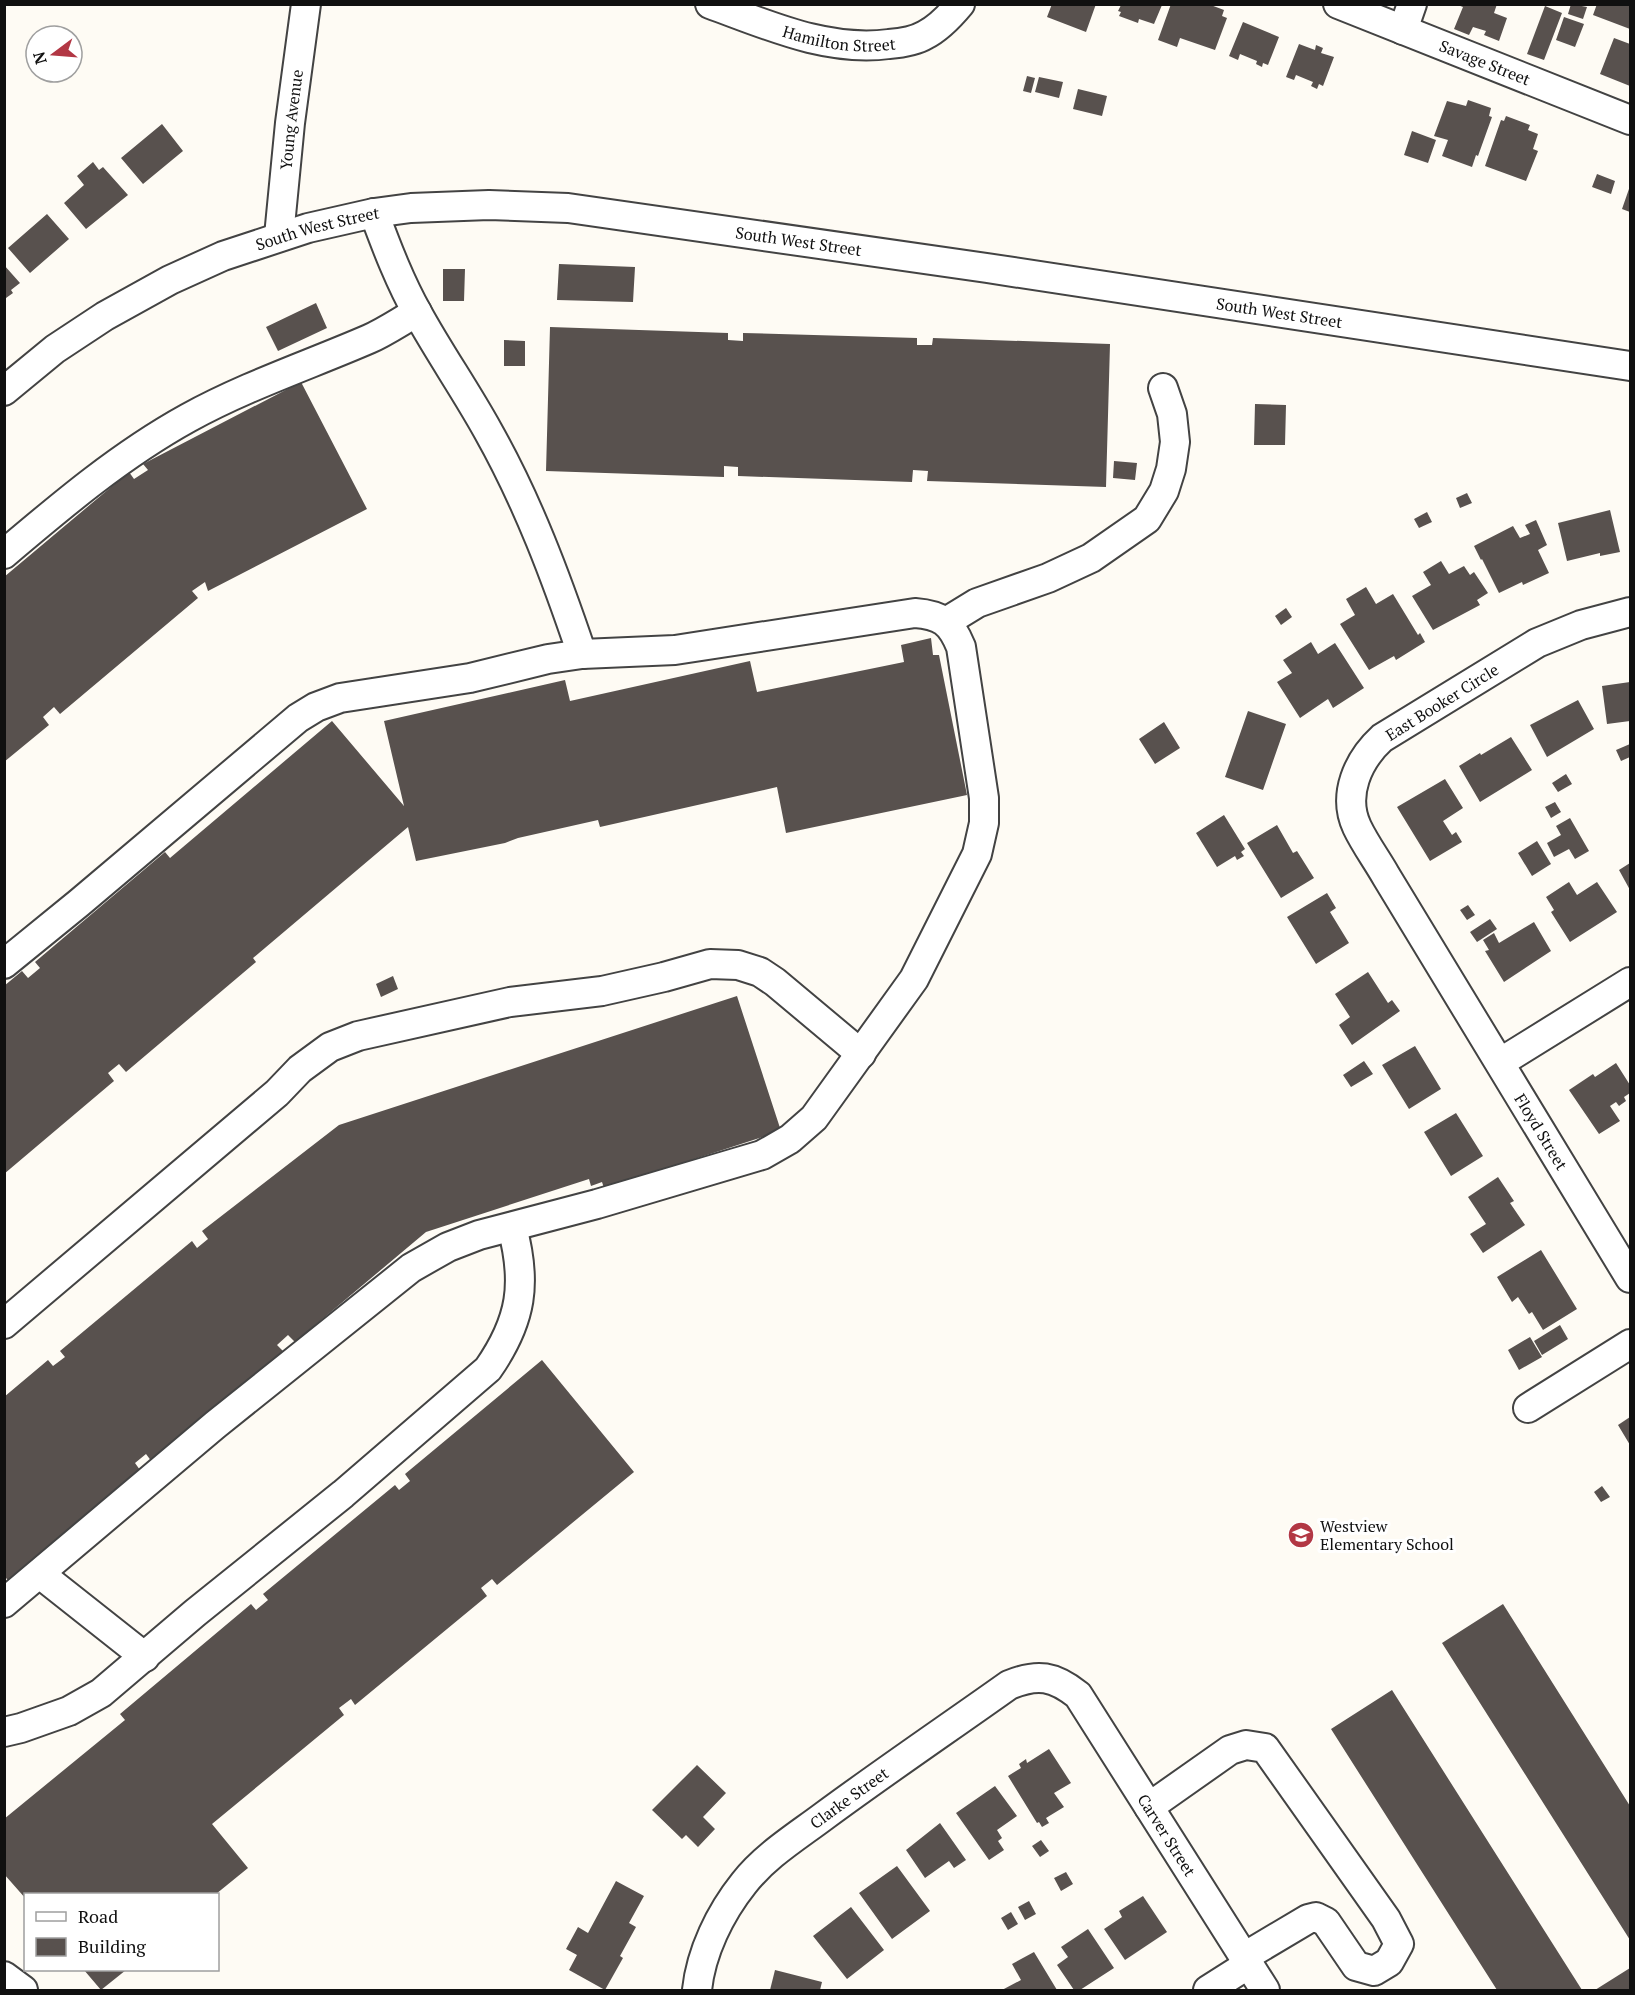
<svg xmlns="http://www.w3.org/2000/svg" width="1635" height="1995" viewBox="0 0 1635 1995" font-family="'PT Serif',serif">
<style>
.building{fill:#58514e}
.lines{fill:none;stroke-linecap:round;stroke-linejoin:round}
.minor-casing{stroke:#434343;stroke-width:32}
.minor{stroke:#fff;stroke-width:28}
.labels{text-anchor:middle;dominant-baseline:central;stroke-width:6;stroke-linejoin:round;paint-order:stroke}
.street-label{font-size:16px;fill:#101010;stroke:#fff}
.poi-label{font-size:16px;fill:#101010;stroke:#fff;text-anchor:start}
</style>
<rect width="100%" height="100%" fill="#fefbf4"/>
<path class="building" d="M1052,4H1096L1086,32L1047,17Z
M1171,4H1208L1224,10L1222,16L1227,18L1215,50L1180,38L1177,47L1158,40Z
M1455,4H1497L1494,13L1507,18L1499,41L1484,35L1486,31L1473,27L1469,35L1454,29L1463,7Z
M1571,4L1587,7L1583,19L1568,14Z
M1597,4H1630V29L1593,15Z
M1121,5H1162L1154,24L1139,19L1138,23L1119,16L1121,12L1118,11Z
M1545,6L1562,13L1544,60L1527,54Z
M1564,17L1584,24L1575,47L1556,40Z
M1243,22L1279,37L1268,65L1263,63L1262,67L1256,64L1257,61L1240,54L1238,60L1229,56Z
M1614,38L1630,44V86L1600,74Z
M1299,44L1315,50L1316,45L1323,48L1321,53L1334,57L1323,86L1319,84L1317,89L1311,86L1313,82L1296,75L1294,80L1286,77Z
M1027,76L1035,78L1031,93L1023,91Z
M1039,77L1063,82L1059,98L1035,92Z
M1078,89L1107,96L1102,116L1073,109Z
M1468,100L1491,108L1489,116L1492,117L1478,156L1476,155L1472,167L1442,156L1448,140L1434,136L1447,101L1466,106Z
M1506,116L1530,125L1528,130L1538,134L1533,149L1538,151L1526,181L1485,166L1501,120L1504,121Z
M162,124L183,151L143,184L121,158Z
M1412,131L1436,140L1428,163L1404,155Z
M93,162L99,170L103,167L128,195L86,229L64,203L84,185L77,176Z
M1597,174L1615,181L1611,194L1592,187Z
M1630,186V212L1622,209Z
M47,214L69,239L30,273L8,248Z
M559,264L635,267L633,302L557,300Z
M4,265L20,283L11,290L13,293L6,298L4,296Z
M443,269H465L464,301H443Z
M316,303L327,328L278,351L266,327Z
M550,327L728,333V340L743,341V333L917,338V345H932L933,338L1110,344L1106,487L927,481L928,471L913,470L912,482L738,476V467L724,466V477L546,471Z
M504,340L525,341V366H504Z
M301,382L367,509L208,591L205,582L192,591L198,598L60,714L54,707L43,717L49,725L4,762V577L129,472L134,479L148,470L143,464Z
M1255,404L1286,405L1285,445H1254Z
M1114,461L1137,463L1135,480L1113,478Z
M1467,493L1472,503L1460,508L1456,498Z
M1610,510L1620,552L1600,556V553L1567,561L1558,523Z
M1427,512L1432,522L1419,528L1414,519Z
M1536,520L1547,545L1538,550L1549,573L1523,585L1522,582L1499,593L1482,559L1481,560L1474,546L1513,526L1520,538L1530,534L1525,525Z
M1441,561L1449,574L1464,566L1470,575L1474,572L1488,593L1477,600L1480,605L1433,630L1412,596L1431,585L1423,572Z
M1366,587L1376,604L1393,594L1418,635L1420,633L1425,642L1396,660L1394,656L1369,670L1340,624L1355,615L1346,599Z
M1286,608L1292,617L1281,625L1275,616Z
M931,638L933,655H939L967,795L786,833L777,787L600,827L598,820L518,838L505,843L416,861L408,827L253,958L256,962L126,1072L119,1064L108,1073L114,1081L4,1174V986L22,971L28,978L40,968L35,962L165,852L170,858L332,721L404,806L384,721L565,680L570,701L750,661L757,692L904,662L901,645Z
M1311,642L1318,654L1335,643L1364,688L1333,708L1328,699L1300,718L1277,682L1292,673L1283,660Z
M1630,682V721L1607,724L1602,686Z
M1578,700L1594,729L1547,757L1530,725Z
M1248,711L1286,724L1263,790L1225,777Z
M1164,722L1180,748L1155,764L1139,739Z
M1511,737L1532,770L1480,802L1459,766L1480,753L1481,755Z
M1630,744V757L1621,761L1616,750Z
M1566,774L1572,784L1558,792L1552,783Z
M1445,779L1463,808L1443,821L1452,835L1456,832L1462,842L1430,861L1397,807Z
M1555,802L1561,812L1551,818L1545,807Z
M1224,815L1245,849L1241,852L1244,856L1237,860L1235,856L1217,867L1196,833Z
M1570,818L1589,851L1575,859L1569,849L1554,857L1547,843L1561,835L1556,826Z
M1277,825L1293,853L1297,851L1314,878L1281,898L1247,843Z
M1537,841L1551,864L1532,876L1518,853Z
M1630,863V890L1619,870Z
M1569,882L1577,895L1597,882L1617,912L1570,942L1551,912L1554,910L1546,897Z
M1327,893L1336,908L1330,912L1349,943L1316,964L1287,917Z
M1468,905L1475,915L1467,920L1460,910Z
M1490,919L1497,929L1477,942L1470,932Z
M1534,922L1551,951L1504,982L1485,951L1489,950L1483,940L1494,933L1499,943Z
M1368,972L1388,1003L1392,1000L1400,1011L1352,1045L1339,1025L1350,1017L1335,994Z
M393,976L398,989L381,997L376,984Z
M737,996L781,1131L630,1180L606,1194L602,1182L591,1186L589,1179L426,1232L295,1342L288,1335L277,1345L283,1351L152,1462L146,1454L135,1463L140,1470L9,1581L4,1576V1397L48,1360L53,1366L65,1357L60,1351L192,1241L197,1248L208,1239L202,1231L339,1125Z
M1415,1046L1441,1089L1409,1109L1382,1065Z
M1364,1061L1373,1074L1351,1087L1343,1075Z
M1616,1063L1630,1085V1093L1624,1097L1626,1101L1619,1106L1616,1102L1610,1106L1620,1121L1599,1134L1569,1090L1593,1074L1595,1077Z
M1456,1113L1483,1156L1451,1176L1424,1132Z
M1498,1177L1514,1201L1510,1203L1525,1225L1483,1253L1470,1234L1486,1224L1468,1197Z
M1541,1250L1577,1309L1543,1330L1532,1312L1529,1314L1518,1297L1512,1302L1497,1277Z
M1560,1325L1568,1339L1542,1355L1534,1341Z
M1530,1337L1542,1357L1519,1370L1508,1350Z
M542,1360L634,1472L497,1585L492,1579L481,1588L487,1596L355,1705L351,1699L339,1708L344,1715L212,1824L248,1868L216,1894H26V1899L4,1874V1819L125,1720L120,1714L251,1604L256,1610L268,1600L263,1594L395,1485L399,1490L410,1481L405,1474Z
M1630,1417V1445L1618,1425Z
M1602,1486L1610,1497L1601,1502L1594,1492Z
M1503,1604L1630,1806V1940L1442,1643Z
M1392,1690L1582,1990H1497L1331,1729Z
M1049,1749L1071,1783L1054,1793L1064,1807L1046,1818L1049,1823L1042,1827L1039,1822L1037,1823L1008,1776L1021,1768L1019,1764L1026,1759L1027,1763Z
M697,1765L726,1793L703,1817L715,1829L698,1847L686,1835L682,1839L652,1810Z
M995,1786L1017,1816L997,1830L1002,1838L998,1841L1004,1850L989,1860L956,1813Z
M940,1823L966,1860L954,1868L949,1861L925,1878L906,1850Z
M1041,1840L1049,1851L1040,1857L1032,1846Z
M897,1866L930,1911L892,1939L859,1893Z
M1066,1872L1073,1884L1061,1891L1054,1878Z
M616,1881L644,1896L629,1923L636,1927L620,1956L623,1958L605,1990L569,1970L577,1955L566,1949L578,1927L588,1933Z
M1143,1896L1167,1932L1125,1960L1104,1929L1122,1917L1119,1911Z
M1029,1901L1036,1914L1025,1920L1018,1907Z
M851,1907L884,1950L847,1979L813,1936Z
M1011,1912L1018,1924L1008,1930L1001,1918Z
M1088,1929L1114,1968L1080,1990H1074L1057,1965L1068,1957L1061,1947Z
M1034,1952L1057,1990H1002L1021,1980L1012,1964Z
M1630,1968V1990H1595Z
M84,1970H126L101,1990Z
M775,1970L822,1982L820,1990H770Z"/>
<g class="lines">
<defs>
<g id="minor">
<path id="s1" d="M710,4C768,25 826,52 889,44C901,43 915,41 925,35C939,28 950,16 960,4"/>
<path id="s2" d="M1338,4L1630,120"/>
<path d="M1403,30L1412,4"/>
<path d="M374,213C387,248 400,282 418,314C440,354 466,391 488,431C528,502 556,577 582,654"/>
<path id="s3" d="M279,236L290,123L306,4"/>
<path id="s4" d="M4,391L55,349L105,316L170,280L223,256L308,228L374,213L411,208L489,205L568,208L987,268L1630,366"/>
<path d="M4,554C63,504 121,455 188,418C246,386 309,365 369,339C385,332 401,321 417,312"/>
<path id="s5" d="M1630,612L1581,625L1537,643L1382,738C1358,760 1342,795 1357,827C1365,844 1377,860 1386,876L1630,1278"/>
<path d="M946,622L977,603L1048,578L1091,558L1147,519L1164,491L1171,469L1175,442L1172,414L1163,388"/>
<path d="M4,964L79,903L298,718L316,707L340,698L470,678L548,659L582,654L675,650L915,613C941,615 951,622 961,647L984,798V823L977,854L914,979L814,1118L790,1139L762,1155L597,1204L479,1235L448,1247L411,1268L215,1425L4,1603"/>
<path d="M1501,1062L1630,982"/>
<path d="M4,1324L277,1093L300,1069L330,1047L358,1036L510,1002L602,991L664,977L710,964L738,965L760,972L775,982L861,1054"/>
<path d="M1528,1408L1630,1344"/>
<path d="M40,1574L145,1657"/>
<path d="M4,1732L21,1728L69,1711L101,1693L195,1613L343,1494L488,1369C522,1320 527,1283 512,1227"/>
<path d="M1149,1807L1230,1750L1246,1745L1265,1748L1386,1919L1399,1944L1389,1962L1374,1971L1356,1966L1326,1922L1316,1917L1308,1919L1244,1957"/>
<path d="M4,1976L23,1990"/>
<path id="s6" d="M697,1990C701,1952 720,1913 744,1883C765,1856 796,1837 824,1816C885,1771 947,1729 1009,1685C1038,1673 1054,1676 1078,1695L1265,1990"/>
<path d="M1208,1990L1249,1964"/>
</g>
</defs>
<use href="#minor" class="minor-casing"/>
<use href="#minor" class="minor"/>
</g>
<defs>
<symbol id="school-disc" viewBox="-11 -11 22 22"><circle r="9.5" fill="#b23744" stroke="#fff"/><path d="M0-5L7-2L0 1L-7-2ZM-4 1L0 2.5L4 1V4Q0 6-4 4Z" fill="#fff"/></symbol>
</defs>
<g fill-rule="evenodd">
<use href="#school-disc" x="1286" y="1520" width="30" height="30"/>
</g>
<g class="labels">
<g class="street-label">
<text stroke="none"><textPath href="#s1" startOffset="135">Hamilton Street</textPath></text>
<text stroke="none"><textPath href="#s2" startOffset="158">Savage Street</textPath></text>
<text stroke="none"><textPath href="#s3" startOffset="117">Young Avenue</textPath></text>
<text stroke="none"><textPath href="#s4" startOffset="357">South West Street</textPath></text>
<text stroke="none"><textPath href="#s4" startOffset="843">South West Street</textPath></text>
<text stroke="none"><textPath href="#s4" startOffset="1329">South West Street</textPath></text>
<text transform="translate(1442 702) rotate(-32)">East Booker Circle</text>
<text stroke="none"><textPath href="#s5" startOffset="735">Floyd Street</textPath></text>
<text stroke="none"><textPath href="#s6" startOffset="254">Clarke Street</textPath></text>
<text stroke="none"><textPath href="#s6" startOffset="690">Carver Street</textPath></text>
</g>
<g class="poi-label">
<text x="1320" y="1526">Westview<tspan x="1320" dy="18">Elementary School</tspan></text>
</g>
</g>
<rect width="1635" height="1995" fill="none" stroke="#101010" stroke-width="12"/>
<rect x="24" y="1893" width="195" height="78" fill="#ffffff" stroke="#9f9f9f" stroke-width="1.5"/>
<rect x="36" y="1912" width="30" height="9" fill="#ffffff" stroke="#9f9f9f" stroke-width="1.5"/>
<text x="78" y="1923" font-size="18" fill="#101010">Road</text>
<rect x="36" y="1938" width="30" height="18" fill="#58514e" stroke="#9f9f9f" stroke-width="1.5"/>
<text x="78" y="1953" font-size="18" fill="#101010">Building</text>
<g transform="translate(54 54) rotate(254)"><circle r="28" fill="#ffffff" stroke="#9f9f9f" stroke-width="1.5"/>
<path d="M0-4.5L10 22L0 15L-10 22Z" fill="#b23744"/>
<text y="-9" font-size="16" font-weight="bold" text-anchor="middle" fill="#101010">N</text>
</g>
</svg>
